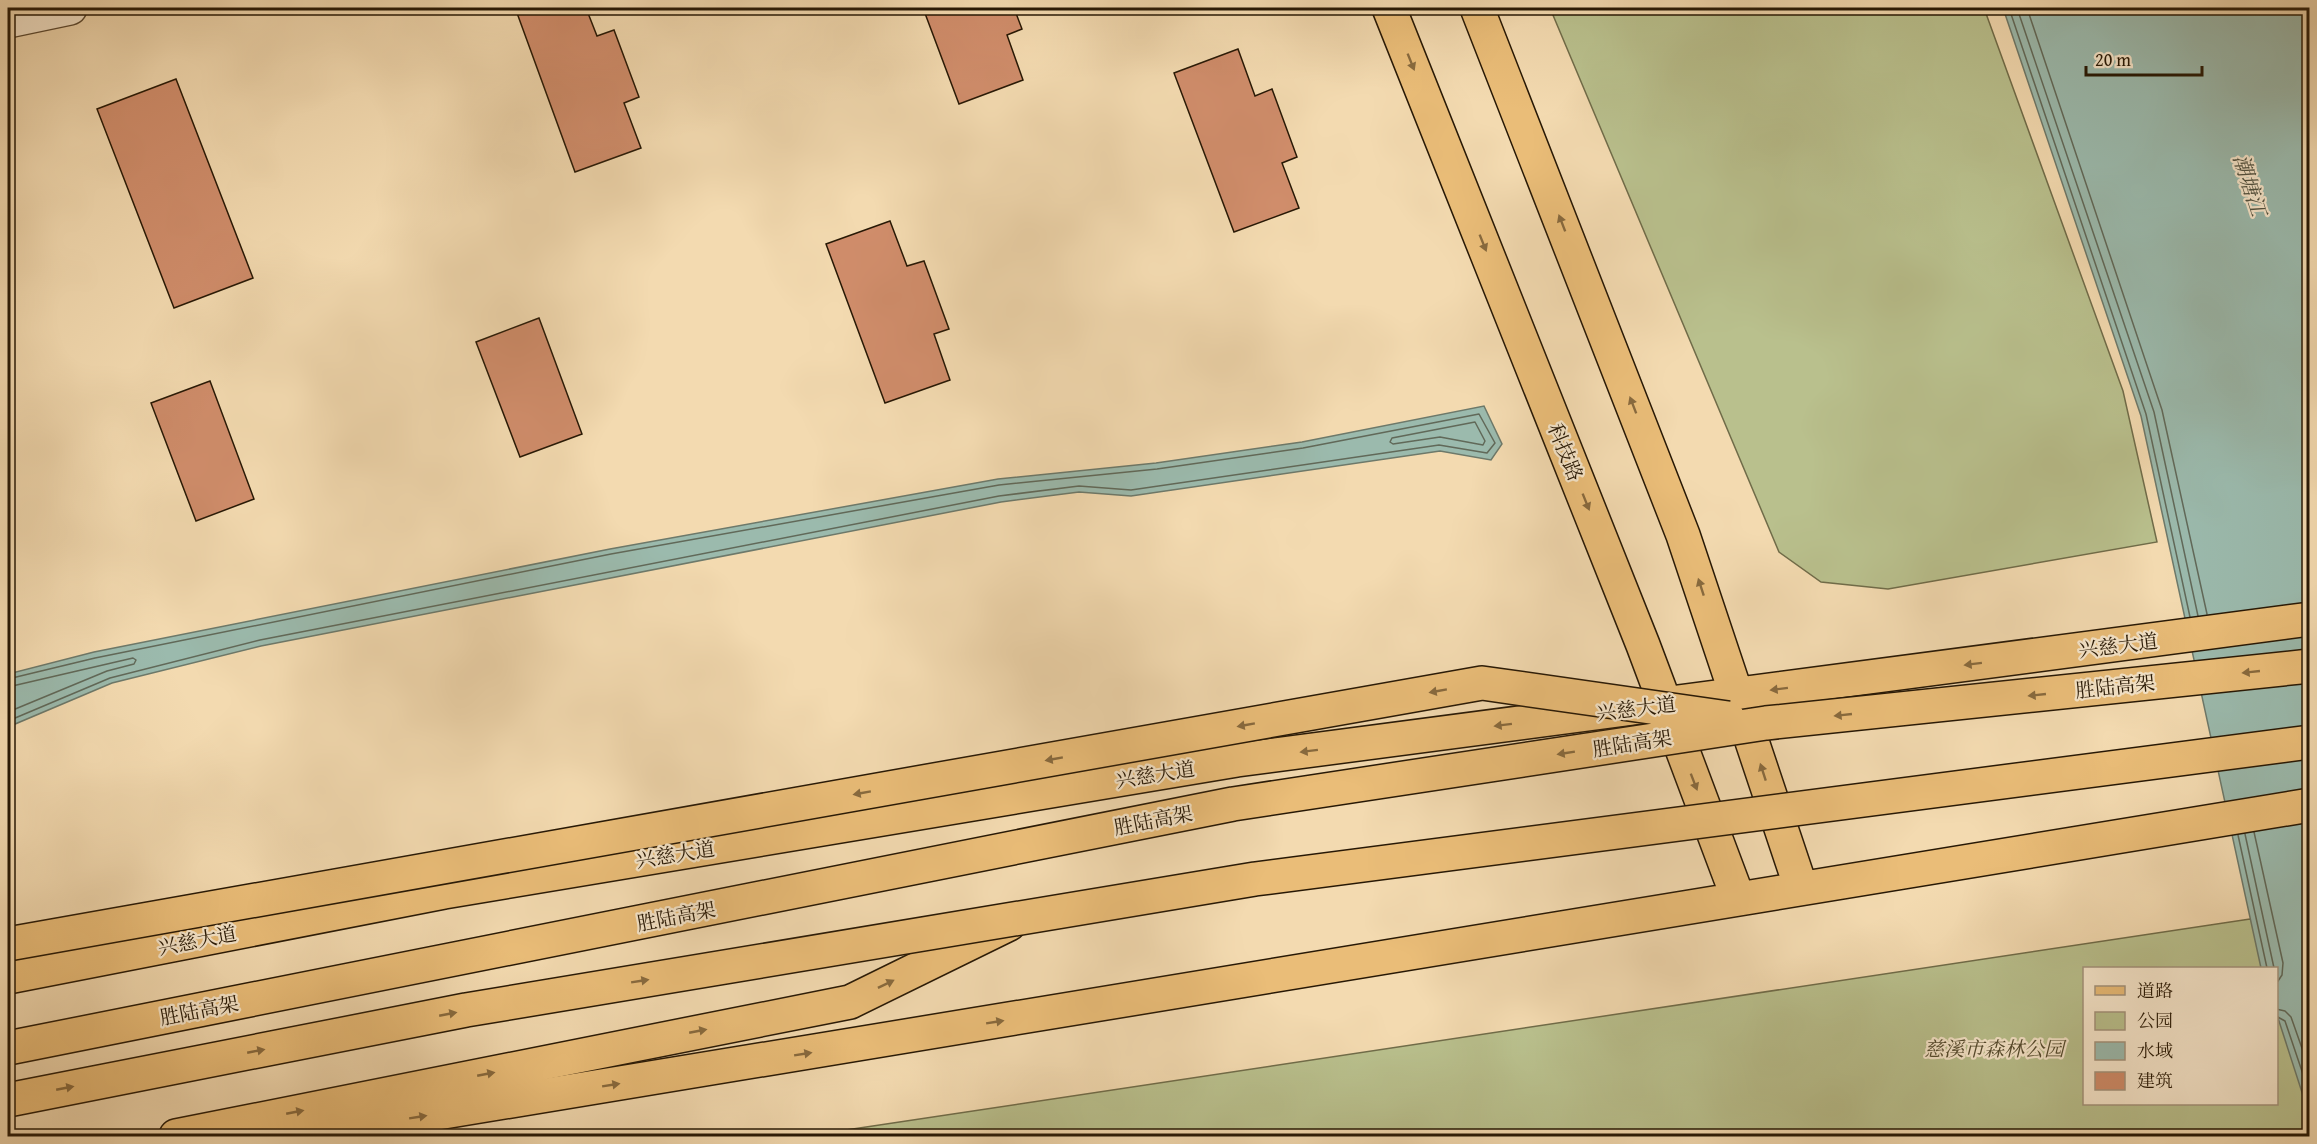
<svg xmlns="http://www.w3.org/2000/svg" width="2317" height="1144" viewBox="0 0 2317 1144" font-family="'Gentium Book Plus','Noto Serif SC',serif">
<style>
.green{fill:#b9c08d;stroke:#706c49;stroke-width:1.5;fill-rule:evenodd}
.water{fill:#9bbaad;stroke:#6d796a;stroke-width:1.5}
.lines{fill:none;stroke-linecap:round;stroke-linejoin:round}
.shore{stroke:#616959;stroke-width:1.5}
.building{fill:#d08d6b;stroke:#271805;stroke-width:1.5}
.minor-casing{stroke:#5a4830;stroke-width:36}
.major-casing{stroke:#271805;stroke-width:36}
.highway-casing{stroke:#271805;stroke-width:36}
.minor{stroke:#f7e7cc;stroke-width:33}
.major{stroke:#eabd78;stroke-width:33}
.highway{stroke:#eabd78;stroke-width:33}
.highway-bridge-casing{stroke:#271805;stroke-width:36;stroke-linecap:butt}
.highway-bridge{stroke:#eabd78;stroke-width:33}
.oneway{fill:#886a3e}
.labels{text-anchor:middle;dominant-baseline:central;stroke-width:4.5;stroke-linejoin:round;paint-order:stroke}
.street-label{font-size:20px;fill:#271805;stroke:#f7e7cc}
.park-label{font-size:20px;font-style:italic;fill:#534a2e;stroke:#f7e7cc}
.water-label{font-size:21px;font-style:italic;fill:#505140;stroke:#f7e7cc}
</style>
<rect width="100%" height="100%" fill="#f3dab0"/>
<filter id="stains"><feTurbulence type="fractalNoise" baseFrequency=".00333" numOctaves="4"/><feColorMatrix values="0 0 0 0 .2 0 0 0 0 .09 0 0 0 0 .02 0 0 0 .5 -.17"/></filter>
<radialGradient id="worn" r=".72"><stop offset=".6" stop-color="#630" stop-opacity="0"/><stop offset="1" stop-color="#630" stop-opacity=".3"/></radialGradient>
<path class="green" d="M1550,8H1984L2123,391L2157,542L1888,589L1821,582L1779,552Z
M2250,919L2309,926V1136H806ZM2084,968H2276V1104H2084Z"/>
<path class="water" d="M2003,8H2309V1114L2277,1015L2276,968H2261L2141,416Z
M1484,406L1502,444L1491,460L1440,451L1131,496L1079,492L1001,502L261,646L112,683L8,727V674L94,652L610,549L998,479L1156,463L1302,442Z"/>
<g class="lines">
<path class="shore" d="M2009,8L2146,414L2190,617
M2017,8L2154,412L2198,616
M2027,8L2162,410L2207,614
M1475,422L1485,441L1483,445L1440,437L1393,444L1390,442L1392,438Z
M8,679L95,658L611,554L999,485L1157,469L1303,448L1479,414L1495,443L1487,453L1439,445L1131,490L1079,486L999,496L260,640L110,678L8,721
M8,687L133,658L136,660L134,664L107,671L8,712
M2254,832L2283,963L2282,975L2276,984
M2245,834L2274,968
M2238,835L2267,968
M2276,1009L2285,1011L2291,1017L2310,1071
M2276,1016L2285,1021L2310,1095"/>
</g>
<path class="building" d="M532,8H586L597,36L614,30L639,97L624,103L641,148L575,172L517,13Z
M923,8H1014L1022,29L1007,35L1023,80L959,104Z
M1238,49L1255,96L1272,89L1297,157L1282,163L1299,208L1234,232L1174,73Z
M176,79L253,278L174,308L97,109Z
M890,221L907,266L924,261L949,329L934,334L950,380L885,403L826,244Z
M539,318L582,434L520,457L476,342Z
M210,381L254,499L196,521L151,403Z"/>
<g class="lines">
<defs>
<path id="minor" d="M8,21L70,8"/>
<path id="major" d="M1389,8L1643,645L1738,898
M1477,8L1683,535L1801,888
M8,977L444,892L1237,760L2310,619
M298,1136L2310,805"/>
<path id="highway" d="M176,1136L850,1002L1009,924"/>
</defs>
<use href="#minor" class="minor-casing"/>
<use href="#major" class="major-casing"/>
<use href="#highway" class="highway-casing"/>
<use href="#minor" class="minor"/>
<use href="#major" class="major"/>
<use href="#highway" class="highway"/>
<defs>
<path id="highway-bridge" d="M8,944L1482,683L1728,718
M8,1048L1233,804L1766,723L2310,666
M8,1100L466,1010L1255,879L2310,742"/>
</defs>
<use href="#highway-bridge" class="highway-bridge-casing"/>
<use href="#highway-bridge" class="highway-bridge"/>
</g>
<defs><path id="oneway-solid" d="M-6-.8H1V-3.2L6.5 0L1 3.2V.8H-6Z" transform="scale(1.5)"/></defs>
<g class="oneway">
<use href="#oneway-solid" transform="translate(1411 62) rotate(68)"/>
<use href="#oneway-solid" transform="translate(1562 223) rotate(-111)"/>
<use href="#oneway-solid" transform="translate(1483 243) rotate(68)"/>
<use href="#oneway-solid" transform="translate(1633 405) rotate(-111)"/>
<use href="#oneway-solid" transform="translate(1586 502) rotate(68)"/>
<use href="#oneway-solid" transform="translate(1701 587) rotate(-108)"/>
<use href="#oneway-solid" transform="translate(1973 664) rotate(173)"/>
<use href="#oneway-solid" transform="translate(2251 672) rotate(174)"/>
<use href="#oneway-solid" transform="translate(1779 689) rotate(173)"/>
<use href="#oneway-solid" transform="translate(1438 691) rotate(170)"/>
<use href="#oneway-solid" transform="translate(2037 695) rotate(174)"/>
<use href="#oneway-solid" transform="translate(1843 715) rotate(174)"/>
<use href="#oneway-solid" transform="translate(1246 725) rotate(170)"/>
<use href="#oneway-solid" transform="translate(1503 725) rotate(173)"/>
<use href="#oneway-solid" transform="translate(1309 751) rotate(173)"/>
<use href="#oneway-solid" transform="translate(1566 753) rotate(171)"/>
<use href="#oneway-solid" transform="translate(1054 759) rotate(170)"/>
<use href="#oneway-solid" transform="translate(1763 772) rotate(-108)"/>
<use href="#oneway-solid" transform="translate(1694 782) rotate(69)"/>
<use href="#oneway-solid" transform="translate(862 793) rotate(170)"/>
<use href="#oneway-solid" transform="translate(640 981) rotate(-9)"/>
<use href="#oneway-solid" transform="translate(886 984) rotate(-26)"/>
<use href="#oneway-solid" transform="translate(448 1014) rotate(-11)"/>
<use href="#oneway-solid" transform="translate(995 1022) rotate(-9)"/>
<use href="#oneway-solid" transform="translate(698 1031) rotate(-11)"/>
<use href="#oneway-solid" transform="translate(256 1051) rotate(-11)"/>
<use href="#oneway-solid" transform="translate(803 1054) rotate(-9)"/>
<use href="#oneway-solid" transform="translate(486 1074) rotate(-11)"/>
<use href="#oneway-solid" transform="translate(611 1085) rotate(-9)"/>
<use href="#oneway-solid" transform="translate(65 1088) rotate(-11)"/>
<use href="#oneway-solid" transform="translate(295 1112) rotate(-11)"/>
<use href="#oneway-solid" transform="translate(418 1117) rotate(-9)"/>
</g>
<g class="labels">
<g class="street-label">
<text transform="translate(1566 452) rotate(68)">科技路</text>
<text transform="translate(2118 645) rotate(-7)">兴慈大道</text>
<text transform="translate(2115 686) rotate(-6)">胜陆高架</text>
<text transform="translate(1636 708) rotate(-7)">兴慈大道</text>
<text transform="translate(1632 743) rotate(-9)">胜陆高架</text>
<text transform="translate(1155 774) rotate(-9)">兴慈大道</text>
<text transform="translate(1153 820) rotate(-11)">胜陆高架</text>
<text transform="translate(675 854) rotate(-9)">兴慈大道</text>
<text transform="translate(676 916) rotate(-11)">胜陆高架</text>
<text transform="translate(197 940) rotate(-11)">兴慈大道</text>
<text transform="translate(199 1010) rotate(-11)">胜陆高架</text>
</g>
<g class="park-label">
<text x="1994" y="1048">慈溪市森林公园</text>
</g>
<g class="water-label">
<text transform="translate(2250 185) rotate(72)">潮塘江</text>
</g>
</g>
<rect width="2317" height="1144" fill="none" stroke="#f3dab0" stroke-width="30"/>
<rect x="9" y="9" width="2299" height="1126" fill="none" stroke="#271805" stroke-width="3"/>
<rect x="15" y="15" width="2287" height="1114" fill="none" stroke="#271805" stroke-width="1.5"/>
<rect x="2083" y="967" width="195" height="138" fill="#f7e7cc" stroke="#a4947c" stroke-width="1.5"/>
<rect x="2095" y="986" width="30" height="9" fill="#eabd78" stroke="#a4947c" stroke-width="1.5"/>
<text x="2137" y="997" font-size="18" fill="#271805">道路</text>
<rect x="2095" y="1012" width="30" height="18" fill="#b9c08d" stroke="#a4947c" stroke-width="1.5"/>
<text x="2137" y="1027" font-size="18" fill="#271805">公园</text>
<rect x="2095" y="1042" width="30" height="18" fill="#9bbaad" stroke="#a4947c" stroke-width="1.5"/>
<text x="2137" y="1057" font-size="18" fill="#271805">水域</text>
<rect x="2095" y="1072" width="30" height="18" fill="#d08d6b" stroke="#a4947c" stroke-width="1.5"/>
<text x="2137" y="1087" font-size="18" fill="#271805">建筑</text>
<path d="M2086 66v9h116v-9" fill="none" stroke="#271805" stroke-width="3"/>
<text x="2095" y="66" font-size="18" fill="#271805" stroke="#f7e7cc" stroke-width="4.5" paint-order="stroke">20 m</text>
<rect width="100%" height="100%" filter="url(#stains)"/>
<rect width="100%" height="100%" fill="url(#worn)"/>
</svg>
